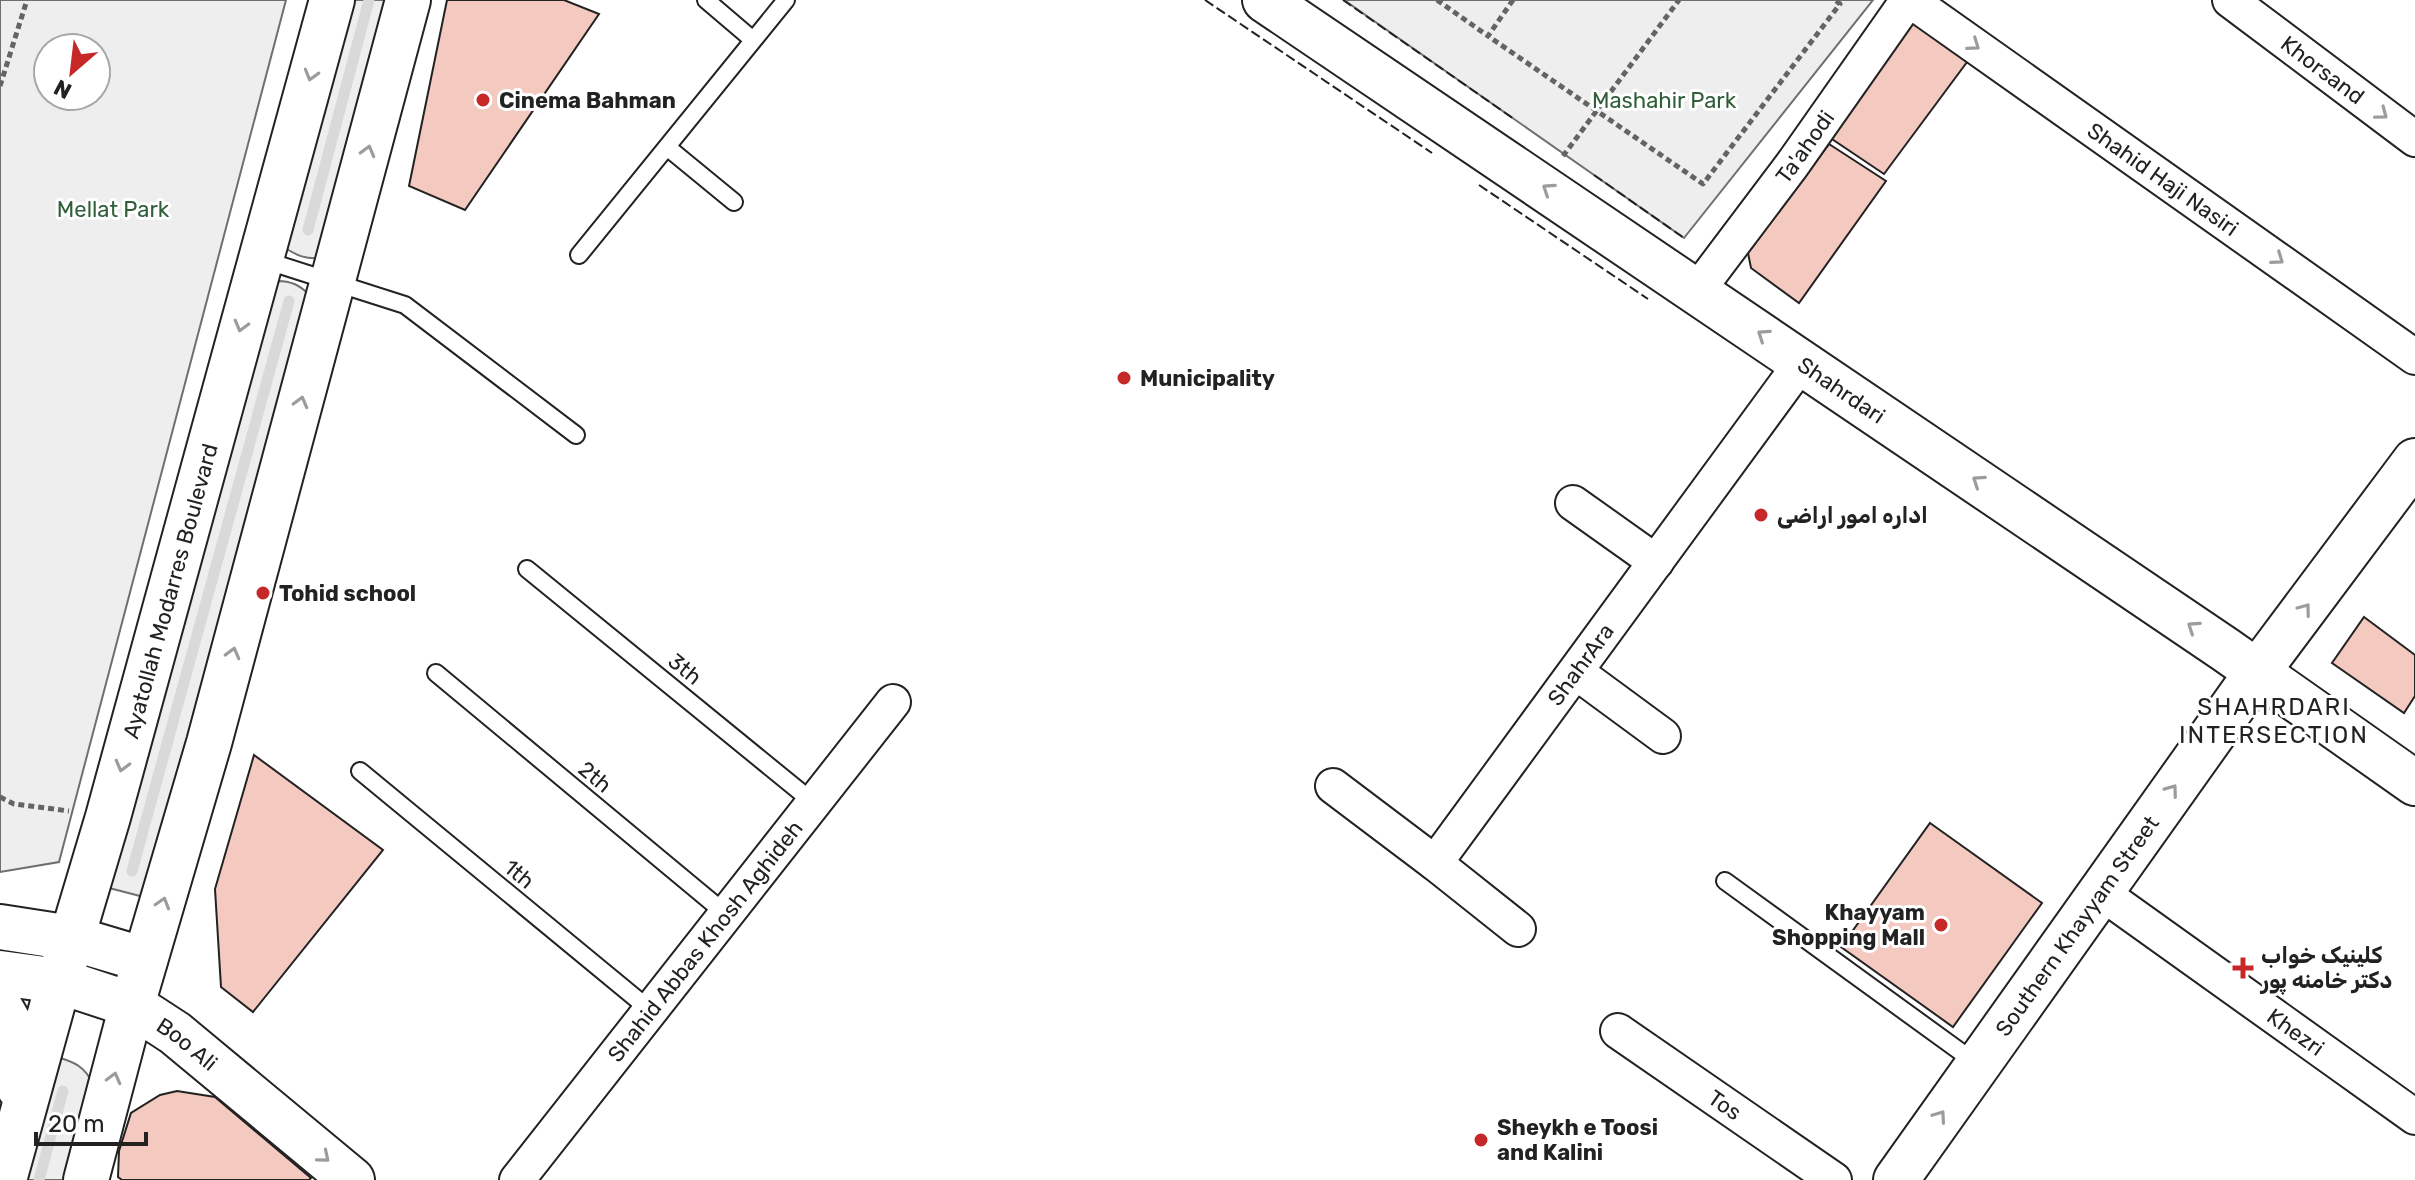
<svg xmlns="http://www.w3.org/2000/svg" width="2415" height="1180" viewBox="0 0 2415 1180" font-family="Rubik,'Noto Naskh Arabic',sans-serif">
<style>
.green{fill:#eee;stroke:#6f6f6f;stroke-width:2;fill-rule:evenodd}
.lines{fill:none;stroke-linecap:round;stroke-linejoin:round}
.stream{stroke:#d9d9d9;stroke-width:11}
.building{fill:#f3c9c0;stroke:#222;stroke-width:2}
.service-casing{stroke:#222;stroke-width:20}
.minor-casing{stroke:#222;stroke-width:38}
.secondary-casing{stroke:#222;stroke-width:48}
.path{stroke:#646464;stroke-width:5;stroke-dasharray:6 4;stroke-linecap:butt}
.service{stroke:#fff;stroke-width:16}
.minor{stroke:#fff;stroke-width:34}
.secondary{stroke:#fff;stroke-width:44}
.fence{stroke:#222;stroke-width:2;stroke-dasharray:10 4;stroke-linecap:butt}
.oneway{stroke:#9c9c9c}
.poi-dot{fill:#c62828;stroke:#fff;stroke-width:3}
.labels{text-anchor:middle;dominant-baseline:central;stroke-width:6;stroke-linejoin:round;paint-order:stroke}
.street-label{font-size:22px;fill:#222;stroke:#fff}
.poi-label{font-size:22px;font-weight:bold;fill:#222;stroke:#fff;text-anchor:start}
.park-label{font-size:22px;fill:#2f5e38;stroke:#fff}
.neighbourhood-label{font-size:24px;letter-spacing:2px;fill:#222;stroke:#fff}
</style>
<rect width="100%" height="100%" fill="#fff"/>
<path class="green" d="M0,0H286L59,862L0,872ZM48,48H96V96H48Z
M332,0H408L320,258C305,259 298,256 285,248Z
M1344,0H1873L1684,238Z
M277,281C292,281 299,285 310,295L163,902L90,883Z
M57,1057C75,1062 85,1067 93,1084L65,1180H7Z"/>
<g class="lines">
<path class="stream" d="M308,230L369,0
M132,871L289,301
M39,1180L63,1091"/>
</g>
<path class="building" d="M447,0H564L599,14L465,210L409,186Z
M1913,17L1970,58L1884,174L1823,133Z
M1829,144L1886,181L1799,303L1751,268L1748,253Z
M2364,617L2415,655V696L2404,713L2332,663Z
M254,755L383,850L253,1012L221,987L215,889Z
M1930,823L2042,903L1953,1027L1841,947Z
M177,1091L215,1097L311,1178L309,1180H122L118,1177L119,1151L131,1113L160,1095Z"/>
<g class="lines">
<defs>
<path id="service" d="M706,0L753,40
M667,147L734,202
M579,255L786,0
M264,260L405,305L576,435
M527,569L814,803
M436,673L726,914
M360,771L650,1010
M1725,881L1976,1063"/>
<g id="minor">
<path id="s1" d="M1910,0L2415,357"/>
<path id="s2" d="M2230,0L2415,139"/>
<path id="s3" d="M1697,291L1792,165L1908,0"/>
<path d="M1573,503L1656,562"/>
<path d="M1576,672L1663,736"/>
<path id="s4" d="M1333,786L1435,863L1802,362"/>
<path d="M1435,863L1518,929"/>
<path id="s5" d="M2099,891L2415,1117"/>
<path id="s6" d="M1618,1031L1834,1180"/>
<path id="s7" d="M517,1180L893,702"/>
</g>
<g id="secondary">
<path id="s8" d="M1265,0L2226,650L2415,783"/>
<path d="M0,927L71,938L145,960"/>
<path id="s9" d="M0,973L59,981L132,1005L175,1033L352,1180"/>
<path d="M0,1007L12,1028L20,1089"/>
<path id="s10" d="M4,1180L59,981L108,817L332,0"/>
<path d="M86,1180L132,1005L209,743L408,0"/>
<path id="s11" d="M1896,1180L2258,671L2415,461"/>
</g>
</defs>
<use href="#service" class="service-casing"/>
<use href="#minor" class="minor-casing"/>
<use href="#secondary" class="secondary-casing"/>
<path class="path" d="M1437,0L1488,36
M1513,0L1488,36L1703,184L1840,4L1835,0
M0,86L27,0
M1563,156L1679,0
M0,797L14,804L69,811"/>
<use href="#service" class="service"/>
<use href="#minor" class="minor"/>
<use href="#secondary" class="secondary"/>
<path class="fence" d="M1205,0L1432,153
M1343,0L1514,119
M1594,175L1684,238
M1479,185L1648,299"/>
</g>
<defs><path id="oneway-chevron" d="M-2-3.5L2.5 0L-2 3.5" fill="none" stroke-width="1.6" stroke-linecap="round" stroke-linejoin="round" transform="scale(2)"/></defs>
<g class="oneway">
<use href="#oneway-chevron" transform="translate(1974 45) rotate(35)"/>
<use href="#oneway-chevron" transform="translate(311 75) rotate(106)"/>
<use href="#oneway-chevron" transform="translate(2382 114) rotate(37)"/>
<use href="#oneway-chevron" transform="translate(368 151) rotate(-75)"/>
<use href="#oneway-chevron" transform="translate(1548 189) rotate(-146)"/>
<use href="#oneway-chevron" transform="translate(2278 259) rotate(35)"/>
<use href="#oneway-chevron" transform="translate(241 326) rotate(105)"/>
<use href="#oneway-chevron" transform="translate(1763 335) rotate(-146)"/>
<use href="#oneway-chevron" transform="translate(301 402) rotate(-75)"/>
<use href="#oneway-chevron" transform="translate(1978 481) rotate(-146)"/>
<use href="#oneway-chevron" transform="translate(2305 609) rotate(-53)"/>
<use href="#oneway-chevron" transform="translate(2193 627) rotate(-146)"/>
<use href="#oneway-chevron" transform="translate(233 653) rotate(-75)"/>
<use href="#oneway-chevron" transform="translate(122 766) rotate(105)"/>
<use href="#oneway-chevron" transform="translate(2172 790) rotate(-54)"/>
<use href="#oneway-chevron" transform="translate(163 903) rotate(-73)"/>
<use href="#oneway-chevron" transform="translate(114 1078) rotate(-75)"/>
<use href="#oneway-chevron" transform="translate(1940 1116) rotate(-55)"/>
<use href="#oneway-chevron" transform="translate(324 1157) rotate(40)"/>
</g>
<g class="poi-dot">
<circle cx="483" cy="100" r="8"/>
<circle cx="1124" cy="378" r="8"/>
<circle cx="1761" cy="515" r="8"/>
<circle cx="263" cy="593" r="8"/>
<circle cx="1941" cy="925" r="8"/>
<path d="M2239 956h8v8h8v8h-8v8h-8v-8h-8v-8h8z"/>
<circle cx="1481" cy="1140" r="8"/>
</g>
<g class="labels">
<g class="street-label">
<text stroke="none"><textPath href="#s2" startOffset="116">Khorsand</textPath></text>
<text stroke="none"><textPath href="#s3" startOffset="180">Ta'ahodi</textPath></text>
<text stroke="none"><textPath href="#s1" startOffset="310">Shahid Haji Nasiri</textPath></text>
<text stroke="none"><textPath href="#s8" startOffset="696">Shahrdari</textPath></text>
<text stroke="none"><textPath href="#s10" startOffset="612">Ayatollah Modarres Boulevard</textPath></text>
<text stroke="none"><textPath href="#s4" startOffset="374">ShahrAra</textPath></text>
<text transform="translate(685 669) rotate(39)">3th</text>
<text transform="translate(595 777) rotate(40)">2th</text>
<text transform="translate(519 874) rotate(40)">1th</text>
<text stroke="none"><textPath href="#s11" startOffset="312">Southern Khayyam Street</textPath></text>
<text stroke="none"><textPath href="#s7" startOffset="304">Shahid Abbas Khosh Aghideh</textPath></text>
<text stroke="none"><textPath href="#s5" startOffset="242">Khezri</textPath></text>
<text stroke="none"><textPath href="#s9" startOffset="204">Boo Ali</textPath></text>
<text stroke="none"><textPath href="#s6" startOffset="130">Tos</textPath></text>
</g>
<g class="poi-label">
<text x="499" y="100">Cinema Bahman</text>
<text x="1140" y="378">Municipality</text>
<text x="1777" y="515">اداره امور اراضی</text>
<text x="279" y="593">Tohid school</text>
<text x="1925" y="912" text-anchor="end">Khayyam<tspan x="1925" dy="25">Shopping Mall</tspan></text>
<text x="2261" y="955">کلینیک خواب<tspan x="2261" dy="25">دکتر خامنه پور</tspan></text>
<text x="1497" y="1127">Sheykh e Toosi<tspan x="1497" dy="25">and Kalini</tspan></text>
</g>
<g class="park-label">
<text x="1664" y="100">Mashahir Park</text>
<text x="113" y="209">Mellat Park</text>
</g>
<g class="neighbourhood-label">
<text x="2274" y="707">SHAHRDARI<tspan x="2274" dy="28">INTERSECTION</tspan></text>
</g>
</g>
<g transform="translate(72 72) rotate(208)"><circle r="38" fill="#ffffff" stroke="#a7a7a7" stroke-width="2"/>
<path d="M0-6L14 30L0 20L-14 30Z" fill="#c62828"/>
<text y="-12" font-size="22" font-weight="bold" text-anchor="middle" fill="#222222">N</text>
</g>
<path d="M36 1132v12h110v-12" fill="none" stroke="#222222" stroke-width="4"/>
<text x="48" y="1132" font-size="24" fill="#222222" stroke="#ffffff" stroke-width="6" paint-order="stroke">20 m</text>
</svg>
